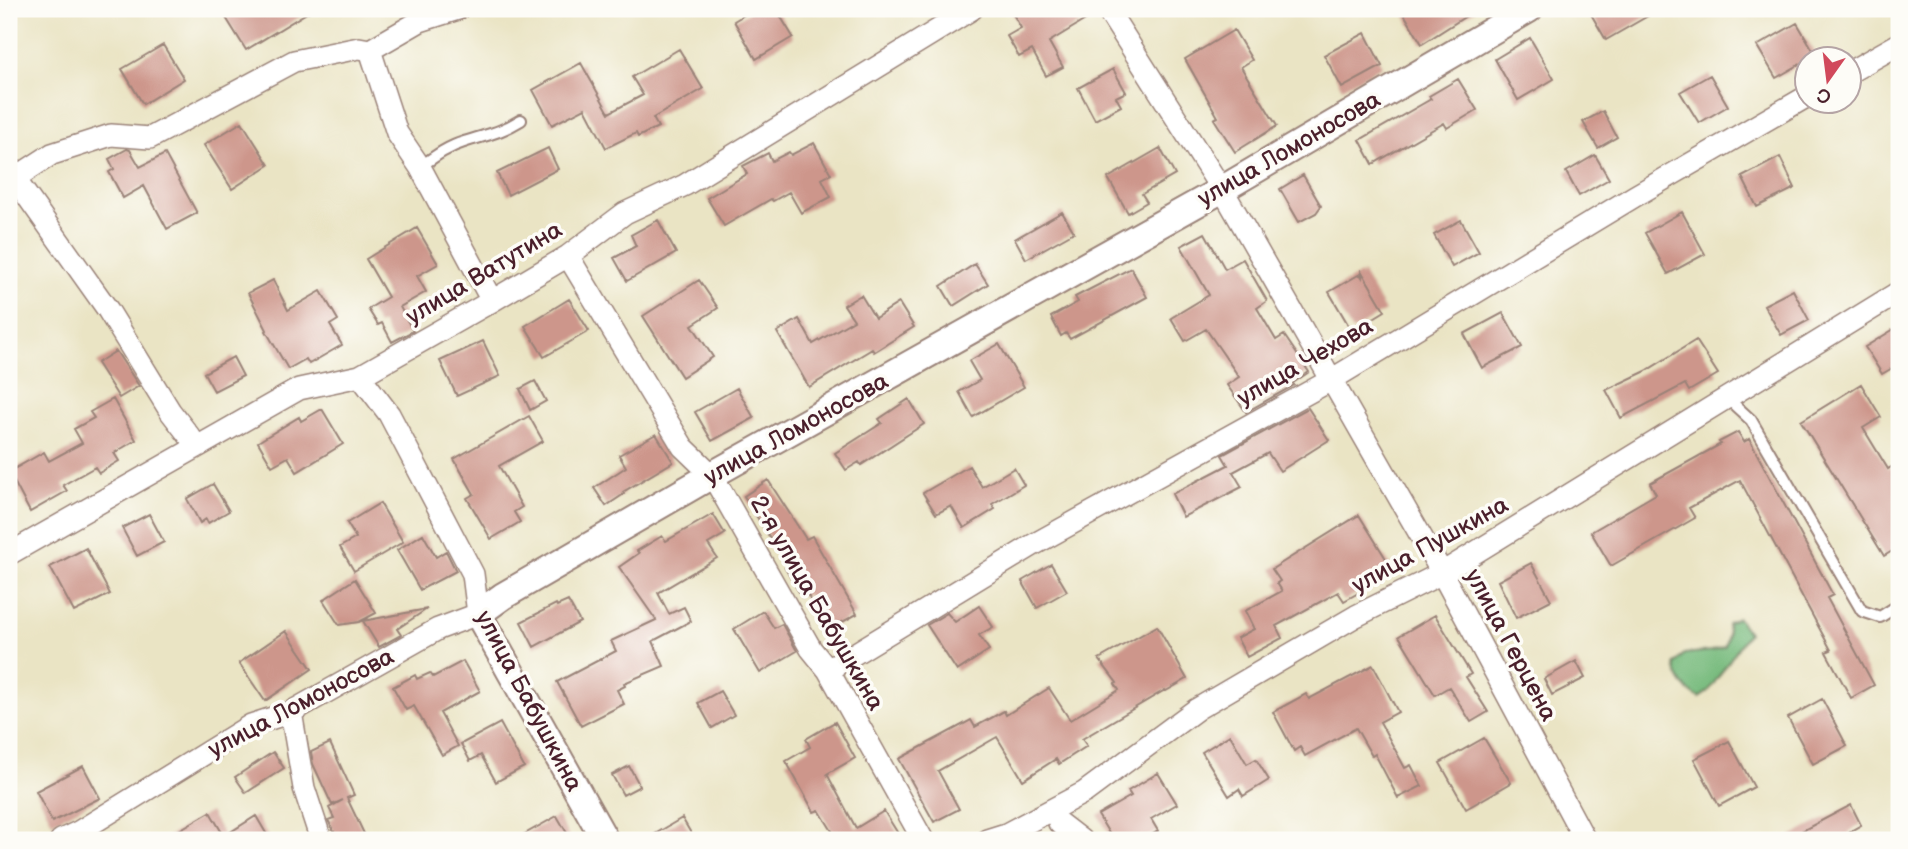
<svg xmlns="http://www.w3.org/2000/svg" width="1908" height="849" viewBox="0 0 1908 849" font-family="'Balsamiq Sans',sans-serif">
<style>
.forest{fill:#78bb7e;stroke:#616d54;stroke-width:2}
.building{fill:#cd968b}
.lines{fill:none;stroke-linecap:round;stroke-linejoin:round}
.service-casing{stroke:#9a8278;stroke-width:14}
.minor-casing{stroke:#9a8278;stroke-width:24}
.tertiary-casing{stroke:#9a8278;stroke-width:30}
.service{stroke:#fff;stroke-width:10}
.minor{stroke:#fff;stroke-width:21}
.tertiary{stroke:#fff;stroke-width:26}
.labels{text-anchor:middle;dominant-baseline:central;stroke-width:7;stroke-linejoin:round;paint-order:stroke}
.street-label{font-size:24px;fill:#4a1f2b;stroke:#fdfcf7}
</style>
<rect width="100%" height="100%" fill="#fdfcf7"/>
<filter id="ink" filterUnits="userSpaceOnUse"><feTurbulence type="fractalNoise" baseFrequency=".0143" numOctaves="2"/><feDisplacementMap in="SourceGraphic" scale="14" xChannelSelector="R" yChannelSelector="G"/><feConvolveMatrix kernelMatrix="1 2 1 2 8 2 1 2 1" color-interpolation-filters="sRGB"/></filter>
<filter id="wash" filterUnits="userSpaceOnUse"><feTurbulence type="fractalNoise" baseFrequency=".00686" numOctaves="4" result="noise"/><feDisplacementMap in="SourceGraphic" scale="28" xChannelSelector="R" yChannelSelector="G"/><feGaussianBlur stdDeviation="1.57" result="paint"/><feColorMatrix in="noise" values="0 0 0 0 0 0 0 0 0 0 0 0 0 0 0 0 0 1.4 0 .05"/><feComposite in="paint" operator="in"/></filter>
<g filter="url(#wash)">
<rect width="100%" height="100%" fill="#eae4c4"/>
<path class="forest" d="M1738,618L1748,633L1708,692L1699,698C1685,689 1677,681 1675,664L1684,654L1712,651L1725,646L1728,634L1727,623Z"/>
<g id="blocks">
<path class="building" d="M237,9H313L246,50L225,16Z
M754,9H776L793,37L756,59L734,21Z
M1010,9H1094L1095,14L1049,42L1063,67L1046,76L1032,50L1019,57L1007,36L1021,28Z
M1401,9H1477L1422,44Z
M1588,9H1660L1606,40Z
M1797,23L1816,55L1776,78L1757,46Z
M1234,30L1252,60L1241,67L1277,126L1235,152L1214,119L1218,117L1185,59Z
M1365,33L1382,66L1342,88L1324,55Z
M1530,38L1554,79L1518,100L1495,59Z
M163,45L184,79L143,104L122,69Z
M679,49L703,89L653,118L658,127L638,137L636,133L606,148L585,108L552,125L533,90L581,63L609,113L643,95L632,77Z
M1113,69L1126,92L1116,97L1121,106L1095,120L1078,88Z
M1710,75L1728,106L1699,123L1680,92Z
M1458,79L1477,110L1447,128L1444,123L1373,164L1360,140L1431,99L1429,96Z
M1603,111L1617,137L1598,148L1583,122Z
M242,122L269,165L232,189L204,145Z
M814,143L831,174L822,179L831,197L801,213L789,192L773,201L771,199L724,226L707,198L747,174L743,166L768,153L772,161L789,152L791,155Z
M548,148L558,169L508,195L497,173Z
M1160,148L1175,175L1142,194L1147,202L1128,213L1108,178Z
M127,149L130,150L140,167L165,154L197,213L167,229L144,186L123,198L109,172L114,169L109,159Z
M1595,155L1609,179L1579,196L1566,172Z
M1780,157L1795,188L1757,207L1742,177Z
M1303,175L1321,206L1316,213L1299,222L1280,189Z
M1062,212L1074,232L1026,259L1015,239Z
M1682,212L1705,254L1668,274L1645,233Z
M658,220L676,253L627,281L614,258L636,246L631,235Z
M1461,220L1479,252L1452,267L1434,235Z
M417,228L438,264L417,276L426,292L400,307L413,331L392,342L382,323L378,325L368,309L388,297L366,259Z
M1205,233L1225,269L1243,259L1267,301L1257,308L1276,340L1284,335L1309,372L1293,383L1294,385L1246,412L1227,385L1239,377L1206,329L1185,341L1171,318L1209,295L1181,246Z
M975,264L988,284L953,306L941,286Z
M1131,268L1147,297L1070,339L1066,333L1061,336L1051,317L1078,302L1075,297Z
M1362,272L1385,311L1352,331L1329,292L1360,274L1362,277Z
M273,280L288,310L321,291L338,320L330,325L342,345L309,364L306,359L288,369L266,331L267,330L248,293Z
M699,280L718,308L692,325L713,357L682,377L643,316Z
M1793,290L1809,320L1781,335L1764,305Z
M861,295L875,318L899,303L914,327L874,352L872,349L809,387L777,332L799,319L813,344L854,320L844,305Z
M569,299L589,331L544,357L525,326Z
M1503,313L1522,347L1482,368L1464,334Z
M1899,326V364L1882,374L1865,347Z
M1696,340L1718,374L1689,391L1685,384L1621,418L1606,390L1646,371Z
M483,341L500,376L457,396L440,361Z
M999,344L1024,387L973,417L959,392L980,380L969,361Z
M116,351L139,386L119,398L97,363Z
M233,357L243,376L214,391L204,373Z
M535,381L546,401L530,410L520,389Z
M1861,384L1881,417L1863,428L1888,469L1899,462V547L1884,556L1801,421Z
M737,388L754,418L712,441L695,412Z
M113,399L136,440L114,453L119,461L99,473L95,467L63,485L67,491L30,512L9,472L44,452L49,461L82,443L74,429L94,418L90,412Z
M909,399L924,424L861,465L859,462L846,470L835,453L882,423L879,419Z
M1308,408L1329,440L1280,471L1268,453L1233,472L1242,487L1183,517L1172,494L1228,465L1222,455Z
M322,409L343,444L297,472L288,457L272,466L258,442L299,417L301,421Z
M529,416L543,441L499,466L522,507L514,512L520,522L491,539L467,498L474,494L454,459Z
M1738,432L1744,442L1749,439L1833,595L1827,598L1874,685L1851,698L1826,652L1831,650L1740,480L1689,508L1695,518L1611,566L1591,532L1656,494L1650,483L1721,444L1719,442Z
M656,434L673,462L623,492L624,494L606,506L594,488L626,467L619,455Z
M969,466L982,487L1014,468L1024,485L992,504L995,509L964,528L951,506L936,514L923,493Z
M768,480L806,539L812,536L857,614L828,630L807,594L802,597L785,568L788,567L744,496Z
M213,484L229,511L208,523L206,519L200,523L187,499Z
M380,503L403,542L354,571L340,547L356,538L347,523Z
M149,514L164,542L137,556L122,528Z
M713,514L725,534L708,544L717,558L658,593L669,614L684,607L691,621L653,641L664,666L624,683L625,686L617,690L624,704L581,726L557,682L616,651L611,641L656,620L619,567L639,553L637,551L662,536L666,541Z
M1359,515L1393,570L1365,583L1367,588L1344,601L1338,592L1276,626L1282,638L1247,657L1237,638L1254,629L1245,611L1282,591L1277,583L1280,581L1272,569Z
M423,534L436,557L446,551L456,571L420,590L397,550Z
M86,548L110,594L74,612L50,567Z
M1531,563L1551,600L1516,618L1498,581Z
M1051,564L1067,591L1037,608L1022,581Z
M355,579L376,613L359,622L339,625L323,600Z
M568,601L580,622L534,647L521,622L556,604L557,606Z
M979,606L993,627L979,635L989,650L957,671L927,625L947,613L955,622Z
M427,609L397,629L401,635L379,647L363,621Z
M763,611L774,628L782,624L797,651L760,673L734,629Z
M1435,615L1471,674L1466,677L1488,712L1471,722L1449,687L1435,695L1399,636Z
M1157,626L1187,679L1166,691L1165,690L1082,739L1087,746L1059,764L1056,759L1023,780L997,737L938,771L959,809L934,822L899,759L971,720L975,727L1004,711L1006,715L1049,688L1070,720L1119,690L1115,684L1117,683L1099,659Z
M286,631L312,669L265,701L239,663Z
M463,661L480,691L440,713L458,746L442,755L414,706L406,710L393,687L415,675L417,679L430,673L433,677Z
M1576,661L1585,678L1552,695L1544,679Z
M1373,665L1398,712L1380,722L1405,768L1411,765L1422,786L1398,798L1375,754L1372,756L1356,728L1305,756L1300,747L1294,751L1273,712L1306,694L1309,699Z
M720,691L734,715L712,728L698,703Z
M1822,699L1847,746L1813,764L1788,718Z
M835,722L855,758L827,774L856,828L884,811L902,840H835L837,839L819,810L814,812L786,761L810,747L806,739Z
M500,723L524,767L496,782L481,755L470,761L461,744Z
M1230,735L1247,764L1256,759L1269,780L1243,796L1239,789L1229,796L1202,752Z
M1484,738L1511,783L1466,809L1440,763Z
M1729,741L1754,787L1719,806L1694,759Z
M330,743L354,795L347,798L367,840H338L328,820L334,818L329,808L343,800L332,805L313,764L311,752Z
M273,752L284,768L246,793L235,777Z
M83,766L100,798L52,822L36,791Z
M629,766L640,786L623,795L612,775Z
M1158,773L1177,804L1151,819L1158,831L1142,840H1113L1098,815L1131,796L1128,791Z
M1851,805L1861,825L1849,832L1853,840H1785Z
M210,812L224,836L256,816L270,840H162Z
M557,816L571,840H514Z
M682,818L695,840H645Z"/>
</g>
</g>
<g filter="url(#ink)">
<use href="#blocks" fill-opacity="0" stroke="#9a8278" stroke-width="2"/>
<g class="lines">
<defs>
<path id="service" d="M420,167C434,157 447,147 464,142C488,134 498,134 521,120
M1727,398L1751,420L1862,611L1880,617L1899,605"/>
<path id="minor" d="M1107,9L1229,201L1437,564L1585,840
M370,50L397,133L420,167L492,301
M1848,73L1899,44
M15,179L108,310L170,411L197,446
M9,182L52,154L111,135L150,138L294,61L359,48L370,50L420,21L458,9
M568,256L683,447L712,475L811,649L828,670L923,840
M9,554L299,389L360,376L492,301L568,256L625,213L685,185L972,9
M828,670L1033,545L1331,380L1635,196L1806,97
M291,712L304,788L321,840
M1059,823L1081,840
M61,840L80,831L251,725L291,712L438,629L478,614L473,574L389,414L360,376
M987,840L1006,834L1085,792L1197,709L1356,616L1442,573L1899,292"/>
<path id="tertiary" d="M605,840L478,614L503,596L712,475L1221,190L1529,9"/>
</defs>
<use href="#service" class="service-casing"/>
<use href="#minor" class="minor-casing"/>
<use href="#tertiary" class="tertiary-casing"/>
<use href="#service" class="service"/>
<use href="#minor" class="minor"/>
<use href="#tertiary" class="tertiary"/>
</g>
</g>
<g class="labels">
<g class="street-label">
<text transform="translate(1289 149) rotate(-30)">улица Ломоносова</text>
<text transform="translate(484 273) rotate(-31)">улица Ватутина</text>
<text transform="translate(1305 362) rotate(-30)">улица Чехова</text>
<text transform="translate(796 429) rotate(-29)">улица Ломоносова</text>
<text transform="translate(1430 545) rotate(-29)">улица Пушкина</text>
<text transform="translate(817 603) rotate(60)">2-я улица Бабушкина</text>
<text transform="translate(1511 645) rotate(62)">улица Герцена</text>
<text transform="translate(529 701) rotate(62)">улица Бабушкина</text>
<text transform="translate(301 703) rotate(-28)">улица Ломоносова</text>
</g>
</g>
<rect width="1908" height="849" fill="none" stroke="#fdfcf7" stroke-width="35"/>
<g transform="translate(1828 80) rotate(194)"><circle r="33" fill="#fdfcf7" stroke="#b5a4a5" stroke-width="2"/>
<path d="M0-5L12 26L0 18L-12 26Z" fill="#d1495b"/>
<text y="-10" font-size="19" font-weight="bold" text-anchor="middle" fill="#4a1f2b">С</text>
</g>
</svg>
